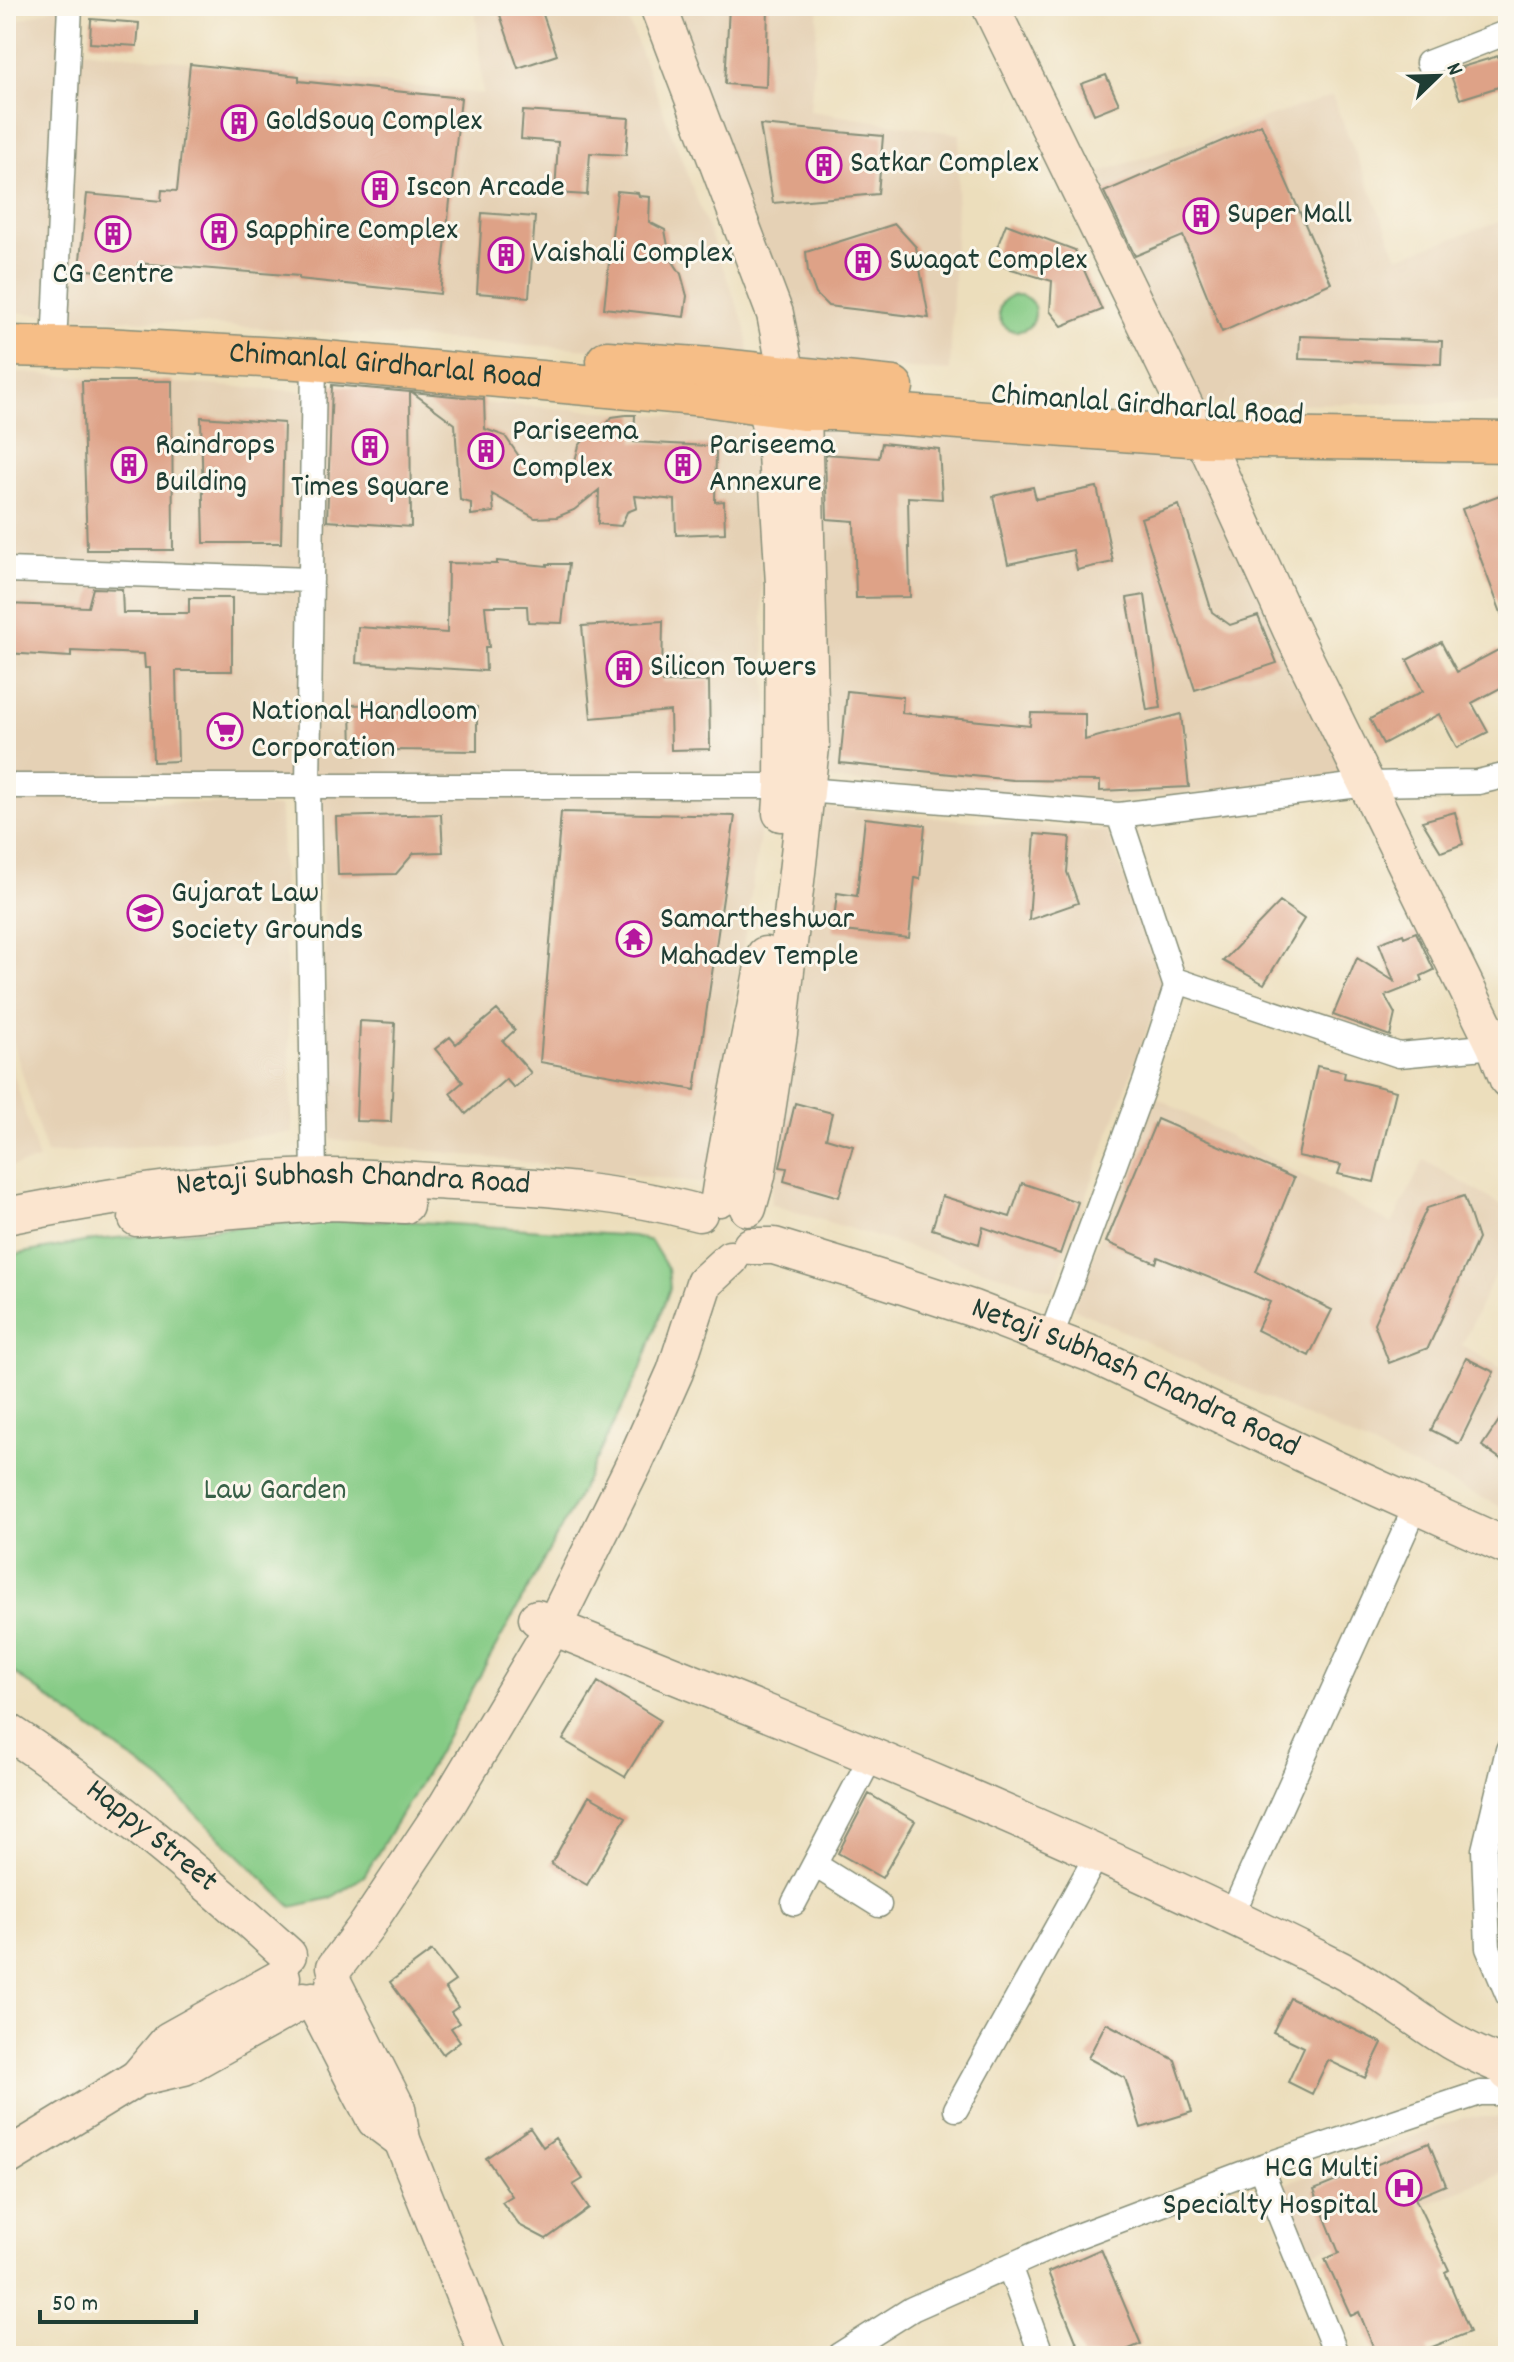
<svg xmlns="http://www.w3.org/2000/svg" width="1514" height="2362" viewBox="0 0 1514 2362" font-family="Dekko,sans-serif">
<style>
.built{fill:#e5d1b5}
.green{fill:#85cb85;stroke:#52845c;stroke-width:2}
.building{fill:#dea287}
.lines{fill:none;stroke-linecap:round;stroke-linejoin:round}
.street-casing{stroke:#868e78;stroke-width:27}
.secondary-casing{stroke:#868e78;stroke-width:39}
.primary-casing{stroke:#868e78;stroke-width:43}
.street{stroke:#fff;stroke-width:24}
.secondary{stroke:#fbe5cf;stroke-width:36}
.primary{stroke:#f6be87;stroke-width:40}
.labels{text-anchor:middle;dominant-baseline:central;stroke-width:6;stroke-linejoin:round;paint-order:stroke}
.poi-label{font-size:32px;fill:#1f3d34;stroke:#fbf7ec;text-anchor:start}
.street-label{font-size:32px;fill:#1f3d34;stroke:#fbf7ec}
.park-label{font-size:32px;fill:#386048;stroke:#fbf7ec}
</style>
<rect width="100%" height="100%" fill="#fbf7ec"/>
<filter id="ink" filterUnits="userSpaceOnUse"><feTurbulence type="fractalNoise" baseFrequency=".0125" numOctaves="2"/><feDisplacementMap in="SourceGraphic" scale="16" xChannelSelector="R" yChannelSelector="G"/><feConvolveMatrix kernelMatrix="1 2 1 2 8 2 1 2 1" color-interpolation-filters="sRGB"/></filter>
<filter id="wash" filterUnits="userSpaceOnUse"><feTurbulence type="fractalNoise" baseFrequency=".006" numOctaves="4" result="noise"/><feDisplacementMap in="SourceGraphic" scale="32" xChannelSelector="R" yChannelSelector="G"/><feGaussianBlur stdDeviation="1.8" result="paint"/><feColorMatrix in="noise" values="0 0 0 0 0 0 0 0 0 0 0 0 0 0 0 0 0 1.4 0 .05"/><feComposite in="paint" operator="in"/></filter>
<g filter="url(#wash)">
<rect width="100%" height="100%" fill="#ecdebc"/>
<path class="built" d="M60,6L62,48L483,94L475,6H623L745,325L750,359L6,312V25Z
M655,6H819L810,111L960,134L950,371L798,363Z
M1332,96L1398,257L1508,219V403L1190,404L1079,179Z
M6,372L754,421L770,769L707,1184L331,1139L320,800L6,783Z
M812,425L1195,449L1349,774L1111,802L822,779Z
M16,795L280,807L293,1133L46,1154L6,1018V797Z
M824,808L1108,832L1163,986L1052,1291L770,1204Z
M6,1049L39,1160L6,1168Z
M1154,1096L1392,1224L1424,1160L1508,1209V1246L1462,1345L1508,1372V1497L1502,1507L1073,1308Z
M1464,2117H1502L1508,2131V2170L1310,2254L1282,2185Z"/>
<path class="green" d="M999 313a18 18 0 1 1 36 0a18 18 0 1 1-36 0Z
M391,1220L633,1236L651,1241L668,1269L670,1288L640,1371L571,1510L431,1765L364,1876L331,1898L292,1907L162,1781L6,1667V1256L95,1240L277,1223Z"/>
<g id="blocks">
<path class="building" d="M497,6H540L557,55L518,68Z
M729,6H768L766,87L725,84Z
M91,19L139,23L137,46L90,43Z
M1498,56L1508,84L1460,99L1449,71Z
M190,64L299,76V81L461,98L440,294L299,279V276L138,263L137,275L79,269L87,194L161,201L162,190L177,191Z
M1106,75L1119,104L1094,114L1081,84Z
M523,111L629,118L626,155L590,153L587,195L555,193L558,142L521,139Z
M1261,124L1331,283L1222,332L1183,236L1135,256L1104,192Z
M760,125L883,136L878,194L773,203Z
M617,191L638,193L639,196L650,197L649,222L665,230L670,257L681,274L687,296L684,317L604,308Z
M482,213L535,217L529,297L477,293Z
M895,224L916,247L929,318L828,306L816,294L808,272L806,252Z
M1006,224L1075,250L1102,310L1062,326L1050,311L1052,281L991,263Z
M1300,336L1442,341L1441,364L1299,359Z
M82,381H172L173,550H87Z
M332,385L410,392L411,527L327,521Z
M412,392L484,399L485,429L505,436L523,462L550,460L573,468L579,446L586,437L606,425L612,417L626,415H635L634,442L709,446L716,452L715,502L724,501L725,533L676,535L675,500L635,496L637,508L627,512L621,526L598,524L599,490L574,510L557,517L535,518L492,494L494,512L471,515V503L460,500L455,424Z
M201,417L284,423L281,543H204Z
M882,443L939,449L942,499L908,497L910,597L856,598L854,521L827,519L825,454L879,458Z
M1033,487L1036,499L1097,487L1113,562L1077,570L1073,550L1008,564L993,496Z
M1508,492V626H1506L1462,509Z
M1179,505L1212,612L1230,625L1258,616L1277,663L1195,690L1141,518Z
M497,561L547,566V564H569L562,623L528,622L527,606H485L489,647H485L486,671L356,663L358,627L447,633L448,563L497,564Z
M93,588L122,589L123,613H189V598H232V671H176L178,761L153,762L150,668H145L144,654L71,651V657L6,653V604L88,607Z
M1145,595L1161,708L1147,710L1127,598Z
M663,621L662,682L709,681L710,749L671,750L670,711L591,718L582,626Z
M1441,642L1457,672L1498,650L1508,669V684L1472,703L1488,732L1457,748L1439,714L1383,744L1370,719L1423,691L1407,660Z
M847,691L903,697L902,713L1030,726L1031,713L1085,714V740L1181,714L1189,787L1100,791V781L1013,780L840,763Z
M390,704V706L477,707V751L391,750V754L352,755L351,705Z
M561,812L735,816L695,1090L540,1062Z
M1455,812L1463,844L1441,852L1422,821Z
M441,814L443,852L414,853L396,874L338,875L336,817Z
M865,818L925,825L920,879L915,878L909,938L833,930L837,893L857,896Z
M1035,834L1070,837L1067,872L1078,903L1029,920Z
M1280,902L1304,919L1264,984L1223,961Z
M1416,932L1434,970L1421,976L1423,981L1385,996L1395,1014L1390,1036L1333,1015L1357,958L1394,981L1379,943L1403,934L1404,937Z
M497,1010L515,1030L503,1041L531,1073L514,1088L506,1079L466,1114L450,1093L463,1082L435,1049L450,1037L456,1044Z
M360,1021L395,1023L391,1122L356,1121Z
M1317,1066L1345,1072L1344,1078L1396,1091L1374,1182L1338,1174L1341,1165L1298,1156Z
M795,1103L832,1113L826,1138L853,1146L839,1197L784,1181L787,1168L780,1167Z
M1157,1119L1294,1178L1256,1272L1332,1310L1309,1356L1257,1330L1270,1302L1158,1257L1156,1263L1106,1242Z
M1022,1183L1078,1202L1060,1254L983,1227L979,1244L932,1229L942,1196L1010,1217Z
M1464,1196L1478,1239L1428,1348L1389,1363L1374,1323L1427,1208Z
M1466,1358L1494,1372L1459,1444L1431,1430Z
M1508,1407V1464L1482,1446Z
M598,1682L660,1720L625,1777L563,1740Z
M869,1794L915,1821L882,1878L838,1853Z
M589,1796L626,1817L587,1885L551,1864Z
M432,1951L455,1981L445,1988L458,2007L451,2012L459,2023L451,2028L460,2041L443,2054L390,1982Z
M1290,1998L1382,2043L1365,2078L1328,2060L1312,2094L1288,2082L1304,2047L1273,2032Z
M1106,2023L1175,2060L1192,2112L1141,2128L1125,2078L1088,2058Z
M530,2128L543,2147L555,2138L583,2179L573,2185L589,2208L546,2239L519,2225L502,2202L512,2196L486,2158Z
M1429,2143L1446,2185L1415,2198L1449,2270L1445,2272L1470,2332L1427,2349L1430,2356H1377L1359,2312L1351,2316L1325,2259L1339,2253L1314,2190Z
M1101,2249L1141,2344L1112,2356H1082L1048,2272Z"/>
</g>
</g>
<g filter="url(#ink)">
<use href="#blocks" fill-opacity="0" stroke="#868e78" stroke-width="2"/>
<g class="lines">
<defs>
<path id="street" d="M1428,63L1508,32
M55,325L70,6
M6,570L311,580
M6,786H783L806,790L1119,815L1367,784L1478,782L1508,775
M1175,980L1399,1055L1495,1046
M314,1178L308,786L314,360
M1057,1320L1145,1082L1176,987L1119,815
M1508,1750L1484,1850L1488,1948L1508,1995
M815,1865L879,1905
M794,1903L871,1757
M1231,1917L1416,1506
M956,2109L1097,1855
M1260,2167L1337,2356
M1009,2266L1042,2356
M838,2356L912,2309L1072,2238L1260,2167L1480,2093H1508"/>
<g id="secondary">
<path d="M658,6L775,314L787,376L803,410L811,747L779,1033L757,1176L748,1208"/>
<path d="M990,6L1188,412"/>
<path d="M765,378V405L776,454L784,584L783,786L781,813"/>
<path d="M1203,437L1291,630L1495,1046L1508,1080"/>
<path d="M719,1198C731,1117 751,1037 765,955"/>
<path id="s1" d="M6,1216C109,1196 226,1177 331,1177C378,1177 425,1181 471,1183C547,1187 625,1193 699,1213"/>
<path d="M137,1218L333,1202L405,1205"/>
<path id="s2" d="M751,1246H774L882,1279L971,1308L1094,1355L1331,1467L1508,1547"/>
<path d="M537,1618L553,1627C818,1732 1084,1840 1339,1969C1378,1989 1413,2018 1451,2041C1468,2051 1487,2059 1505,2067L1508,2073"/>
<path id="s3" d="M6,1730C107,1796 199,1874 288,1955"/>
<path d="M335,1967L367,1925L447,1805L553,1627L635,1462L675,1372L704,1283L730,1259"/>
<path d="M334,1984L397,2108L402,2140L488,2356"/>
<path d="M313,2000L375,2120L402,2140"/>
<path d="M137,2078L169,2040L282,1977"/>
<path d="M6,2158L137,2078L184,2067L304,2000"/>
</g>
<g id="primary">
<path id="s4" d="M6,346L105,348L314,360L705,396L803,410H836L1203,437L1508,442"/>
<path d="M607,361L712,368L893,387"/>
</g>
</defs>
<use href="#street" class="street-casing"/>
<use href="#secondary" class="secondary-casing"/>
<use href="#primary" class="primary-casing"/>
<use href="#street" class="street"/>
<use href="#secondary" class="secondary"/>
<use href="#primary" class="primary"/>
</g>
</g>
<defs>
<symbol id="building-ring" viewBox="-11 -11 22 22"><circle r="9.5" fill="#fbf7ec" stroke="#b5179e" stroke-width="1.5"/><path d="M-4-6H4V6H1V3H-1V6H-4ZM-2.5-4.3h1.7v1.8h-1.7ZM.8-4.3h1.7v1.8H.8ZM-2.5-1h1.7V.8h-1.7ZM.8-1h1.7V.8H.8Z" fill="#b5179e"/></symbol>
<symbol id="supermarket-ring" viewBox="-11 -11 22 22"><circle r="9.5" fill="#fbf7ec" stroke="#b5179e" stroke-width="1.5"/><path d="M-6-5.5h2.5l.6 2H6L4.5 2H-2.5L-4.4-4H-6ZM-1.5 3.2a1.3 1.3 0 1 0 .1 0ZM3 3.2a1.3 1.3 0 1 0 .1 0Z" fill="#b5179e"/></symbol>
<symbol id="university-ring" viewBox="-11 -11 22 22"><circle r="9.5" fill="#fbf7ec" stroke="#b5179e" stroke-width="1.5"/><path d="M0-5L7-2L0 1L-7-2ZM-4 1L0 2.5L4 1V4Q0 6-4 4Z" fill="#b5179e"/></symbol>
<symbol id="temple-ring" viewBox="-11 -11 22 22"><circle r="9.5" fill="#fbf7ec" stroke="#b5179e" stroke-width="1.5"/><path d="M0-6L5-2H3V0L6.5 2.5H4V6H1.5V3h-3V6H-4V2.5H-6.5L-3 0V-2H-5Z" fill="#b5179e"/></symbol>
<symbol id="hospital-ring" viewBox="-11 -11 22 22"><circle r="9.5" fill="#fbf7ec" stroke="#b5179e" stroke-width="1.5"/><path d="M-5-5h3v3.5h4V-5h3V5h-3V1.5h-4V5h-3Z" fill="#b5179e"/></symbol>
</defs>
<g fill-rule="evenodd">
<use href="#building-ring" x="219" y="103" width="40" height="40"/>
<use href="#building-ring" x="804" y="145" width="40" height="40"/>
<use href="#building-ring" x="360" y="169" width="40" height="40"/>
<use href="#building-ring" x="1181" y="196" width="40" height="40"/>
<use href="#building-ring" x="199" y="212" width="40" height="40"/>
<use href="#building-ring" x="93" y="214" width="40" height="40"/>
<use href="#building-ring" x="486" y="235" width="40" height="40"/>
<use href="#building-ring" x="843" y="242" width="40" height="40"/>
<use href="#building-ring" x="350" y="427" width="40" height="40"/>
<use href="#building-ring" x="466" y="431" width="40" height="40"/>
<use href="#building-ring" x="109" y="445" width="40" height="40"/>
<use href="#building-ring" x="663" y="445" width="40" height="40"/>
<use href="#building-ring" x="604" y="649" width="40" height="40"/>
<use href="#supermarket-ring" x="205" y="711" width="40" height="40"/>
<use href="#university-ring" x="125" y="893" width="40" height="40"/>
<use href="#temple-ring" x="614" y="919" width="40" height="40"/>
<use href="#hospital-ring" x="1384" y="2168" width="40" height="40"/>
</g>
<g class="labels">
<g class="poi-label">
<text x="265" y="123">GoldSouq Complex</text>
<text x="850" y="165">Satkar Complex</text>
<text x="406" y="189">Iscon Arcade</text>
<text x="1227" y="216">Super Mall</text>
<text x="245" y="232">Sapphire Complex</text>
<text x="532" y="255">Vaishali Complex</text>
<text x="889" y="262">Swagat Complex</text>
<text x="113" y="276" text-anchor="middle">CG Centre</text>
<text x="512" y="433">Pariseema<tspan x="512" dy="37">Complex</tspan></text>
<text x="155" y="447">Raindrops<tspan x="155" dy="37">Building</tspan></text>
<text x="709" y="447">Pariseema<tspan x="709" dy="37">Annexure</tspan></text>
<text x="370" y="489" text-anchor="middle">Times Square</text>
<text x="650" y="669">Silicon Towers</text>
<text x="251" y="713">National Handloom<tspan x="251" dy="37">Corporation</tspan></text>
<text x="171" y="895">Gujarat Law<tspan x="171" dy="37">Society Grounds</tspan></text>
<text x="660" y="921">Samartheshwar<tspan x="660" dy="37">Mahadev Temple</tspan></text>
<text x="1378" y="2170" text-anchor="end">HCG Multi<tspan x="1378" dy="37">Specialty Hospital</tspan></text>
</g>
<g class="street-label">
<text stroke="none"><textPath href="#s4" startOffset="380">Chimanlal Girdharlal Road</textPath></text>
<text transform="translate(1147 407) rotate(4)">Chimanlal Girdharlal Road</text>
<text stroke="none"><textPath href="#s1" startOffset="350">Netaji Subhash Chandra Road</textPath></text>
<text stroke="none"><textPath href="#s2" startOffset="408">Netaji Subhash Chandra Road</textPath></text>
<text stroke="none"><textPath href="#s3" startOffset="180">Happy Street</textPath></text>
</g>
<g class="park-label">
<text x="275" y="1492">Law Garden</text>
</g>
</g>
<rect width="1514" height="2362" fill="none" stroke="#fbf7ec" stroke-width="32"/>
<g transform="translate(1438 76) rotate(67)" stroke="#fbf7ec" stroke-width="6" paint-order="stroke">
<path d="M0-6L14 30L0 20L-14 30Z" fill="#1f3d34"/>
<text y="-12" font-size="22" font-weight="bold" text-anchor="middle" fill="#1f3d34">N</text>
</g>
<path d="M40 2310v12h156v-12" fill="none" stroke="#1f3d34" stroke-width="4"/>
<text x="52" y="2310" font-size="24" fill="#1f3d34" stroke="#fbf7ec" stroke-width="6" paint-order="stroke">50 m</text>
</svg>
